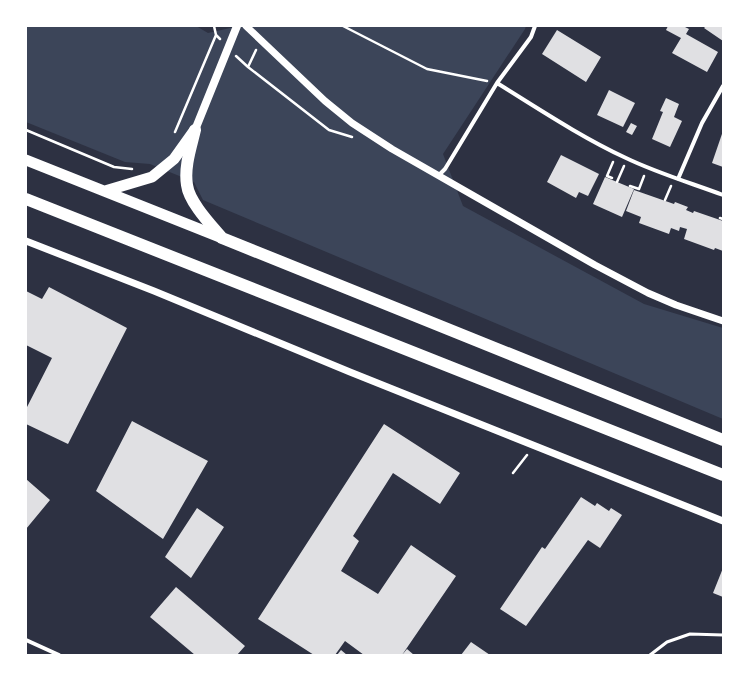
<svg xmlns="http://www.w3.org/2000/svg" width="749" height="681" viewBox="0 0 749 681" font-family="'Fira Sans',sans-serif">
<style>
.green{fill:#3c4559}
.building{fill:#e0e0e3}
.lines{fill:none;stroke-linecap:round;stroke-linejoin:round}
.path{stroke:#fff;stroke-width:2.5}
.service{stroke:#fff;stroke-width:3}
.minor{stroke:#fff;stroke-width:4}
.tertiary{stroke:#fff;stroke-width:7}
.secondary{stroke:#fff;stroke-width:8}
.trunk{stroke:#fff;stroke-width:11}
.motorway{stroke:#fff;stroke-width:12}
</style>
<rect width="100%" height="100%" fill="#2d3142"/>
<path class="green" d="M26,26H196L208,33L239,26H526L525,29L443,154L463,206L644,304L723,328V419L203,200L194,182L150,164L125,162L26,122Z"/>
<path class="building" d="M668,26H683L689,29L686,34L718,52L707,72L672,53L681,38L666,30Z
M706,26H723V41L704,28Z
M557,30L601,57L586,82L542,54Z
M609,90L635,103L623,127L597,115Z
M666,98L679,104L674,117L682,121L670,147L652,139L663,112L660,111Z
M631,123L637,126L632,135L626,132Z
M723,131V167L712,163Z
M561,155L599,174L588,196L579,192L576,198L547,182Z
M605,177L634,189L622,217L593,204Z
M634,190L674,204L675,202L688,207L686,210L693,213L694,211L723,221V251L715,248L714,250L684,239L687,229L680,227L679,231L671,228L669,234L639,223L641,217L626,211Z
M49,287L127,328L68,444L26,424V409L52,358L26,345V291L42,299Z
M132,421L208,461L163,539L96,491Z
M384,424L460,473L440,504L393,473L353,536L359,541L341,571L378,594L411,545L456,576L402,655H364L345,641L335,655H314L258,619Z
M26,479L50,500L26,529Z
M581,497L595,506L597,503L609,511L611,508L622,515L600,548L588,540L526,626L500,609L542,547L545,549Z
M197,508L224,527L191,578L165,557Z
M723,568V597L713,593Z
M176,587L245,646L237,655H195L150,617Z
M471,642L490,655H461Z
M407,649L414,655H402Z
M341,650L347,655H337Z"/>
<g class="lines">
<path class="path" d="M214,26L216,35L220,39
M343,26L427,69L487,81
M236,56L248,67L329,130L352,137
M248,67L256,50
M26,130L114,167L132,169
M175,132L216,35
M612,178L607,176L613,162
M617,182L624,166
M630,186L639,189L644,176
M665,200L671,186
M720,218L723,219
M513,473L527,455"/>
<path class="service" d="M650,655L667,642L690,634L723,635"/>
<path class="minor" d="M497,83C539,109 581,137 626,158C657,173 691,183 723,195
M438,176L445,169L497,83L531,37L535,26
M678,179L702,123L723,86
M26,640L59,655"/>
<path class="tertiary" d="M246,26L325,101L352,123L392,149L595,265L648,293L676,305L723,321
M26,241L154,291L350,372L723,521"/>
<path class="secondary" d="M195,130L237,26"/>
<path class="trunk" d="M26,160L222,238
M105,191L152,177L174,159L194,131"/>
<path class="motorway" d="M195,130C191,147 184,167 187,185C189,202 211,225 222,238L723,440
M26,199L723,475"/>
</g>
<rect width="749" height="681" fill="none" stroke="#ffffff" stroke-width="54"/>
</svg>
